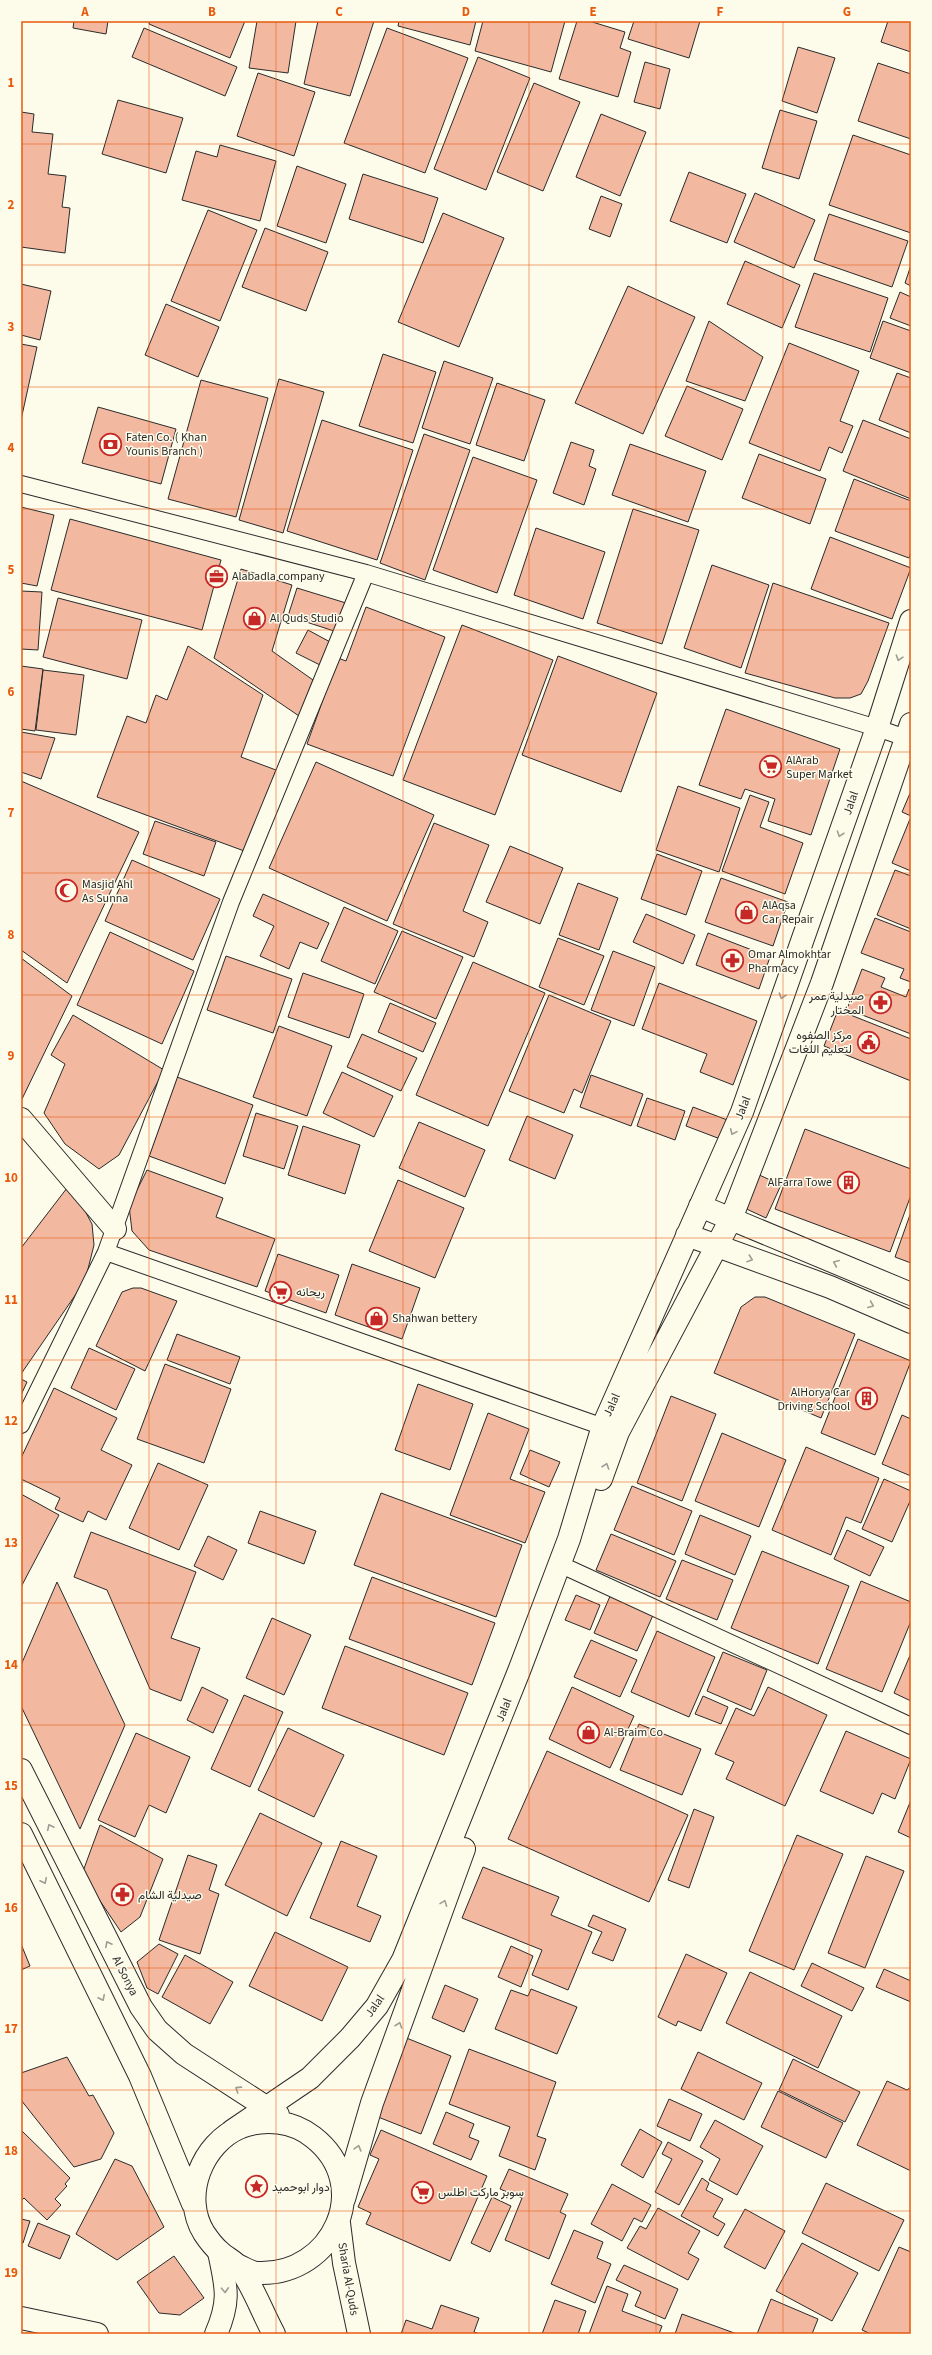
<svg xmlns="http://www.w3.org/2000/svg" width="932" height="2355" viewBox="0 0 932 2355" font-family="'Source Sans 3',Vazirmatn,sans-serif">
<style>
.building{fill:#f2b8a0;stroke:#2b2b2b}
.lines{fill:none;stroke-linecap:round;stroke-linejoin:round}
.service-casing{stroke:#2b2b2b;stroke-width:18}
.minor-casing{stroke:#2b2b2b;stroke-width:24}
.tertiary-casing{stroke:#2b2b2b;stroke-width:24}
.secondary-casing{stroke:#2b2b2b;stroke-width:24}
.service{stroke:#fdfbea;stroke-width:16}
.minor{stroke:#fdfbea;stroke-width:22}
.tertiary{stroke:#fdfbea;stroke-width:22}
.secondary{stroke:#fdfbea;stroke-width:22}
.oneway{stroke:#9e9d94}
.grid{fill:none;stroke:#e8590c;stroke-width:1;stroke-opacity:0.55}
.labels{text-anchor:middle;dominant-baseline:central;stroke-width:3;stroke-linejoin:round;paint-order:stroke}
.poi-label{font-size:12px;fill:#2b2b2b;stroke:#fdfbea;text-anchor:start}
.street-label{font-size:12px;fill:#2b2b2b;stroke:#fdfbea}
.neatline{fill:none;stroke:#e8590c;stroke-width:1.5}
.grid-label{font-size:13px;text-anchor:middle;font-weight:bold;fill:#e8590c}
</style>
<rect width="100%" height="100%" fill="#fdfbea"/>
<path class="building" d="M74,21H108L106,34L73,28Z
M150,21H245L230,58L149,24Z
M257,21H296L288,73L249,68Z
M318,21H374L350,96L304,84Z
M399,21H476L470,45L398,26Z
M483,21H565L551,72L475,51Z
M577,21H589L625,32L620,48L631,52L618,97L559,79Z
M634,21H700L689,58L628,39Z
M888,21H911V52L881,42Z
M144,28L237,67L225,96L132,57Z
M387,28L468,58L425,173L344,143Z
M798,47L835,58L817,113L782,101Z
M478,57L530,78L486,190L434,169Z
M645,62L670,69L660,109L634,102Z
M878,63L911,74V139L858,121Z
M258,73L315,92L294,156L237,136Z
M534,83L580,102L543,191L497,172Z
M118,100L183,118L166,173L102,154Z
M780,110L817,121L799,179L762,168Z
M21,112L34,114L32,132L53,134L48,174L66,176L62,207L70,208L65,253L21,247Z
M601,114L646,132L620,196L576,177Z
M853,135L911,155V233L829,205Z
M220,145L276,161L260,221L182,200L196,151L217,157Z
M297,166L346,184L326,243L277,226Z
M689,172L746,194L727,243L670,221Z
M363,174L438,198L423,243L349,219Z
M755,193L815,220L794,268L734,242Z
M601,196L622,204L610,237L589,229Z
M208,210L257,230L220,321L171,301Z
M443,213L504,238L459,347L398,322Z
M829,214L908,241L892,287L814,260Z
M265,228L328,252L306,311L242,287Z
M745,261L800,285L782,328L727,304Z
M911,265V286L905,283Z
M814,273L888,298L870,352L795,327Z
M21,284L51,291L40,340L21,335Z
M628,286L695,317L643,434L575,403Z
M900,292L911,297V326L890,318Z
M166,304L219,327L198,377L145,355Z
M709,321L763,357L745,401L686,381Z
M883,321L911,331V373L870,358Z
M789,343L859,371L840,421L853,426L842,453L829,447L820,471L749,443Z
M21,344L37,347L21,420Z
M383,354L436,372L413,443L359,426Z
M444,361L493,378L470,444L422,428Z
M897,373L911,378V433L879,420Z
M279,379L324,392L283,533L239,520Z
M201,380L268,398L236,517L168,499Z
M497,383L545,400L524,461L476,445Z
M687,386L743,409L722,460L665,436Z
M98,407L176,429L161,484L82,463Z
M322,420L413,450L377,560L287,531Z
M863,420L911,439V499L843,471Z
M424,434L470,450L425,580L380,563Z
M571,442L594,450L589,466L596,469L584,505L553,493Z
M630,444L706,471L688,522L612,495Z
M759,454L826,479L810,524L742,498Z
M473,457L537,480L497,593L433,570Z
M854,479L911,501V552L909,558L835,531Z
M21,507L54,515L37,586L21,583Z
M633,509L699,530L662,644L597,623Z
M70,519L221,560L202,630L51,590Z
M536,528L605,552L583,619L514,595Z
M830,537L911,568L892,619L811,589Z
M712,565L769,585L741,668L684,648Z
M241,569L292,585L272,651L313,680L299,716L214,658Z
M773,583L889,623L868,681L861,694L850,698H835L745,673Z
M297,588L346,603L337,632L288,616Z
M21,591L42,592L38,650L21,649Z
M58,598L142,620L127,679L43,657Z
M366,607L445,637L393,776L307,744L338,658L346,661Z
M462,625L553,660L495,815L403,780Z
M308,630L332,643L320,665L296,653Z
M188,646L263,695L241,757L276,770L247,852L97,797L127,716L146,723L156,695L167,700Z
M558,656L657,693L621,792L522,755Z
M21,666L43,669L35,731L21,729Z
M43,670L84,675L76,735L36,730Z
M726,709L840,749L811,835L768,821L775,799L745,789L741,799L699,785Z
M21,732L55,738L41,779L21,772Z
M316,762L434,815L387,921L269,868Z
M21,781L139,832L67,983L21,950Z
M678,786L740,808L719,872L656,850Z
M911,791V816L902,812Z
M750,795L769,802L760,827L803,843L785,894L722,871Z
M910,819H911V871L892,863Z
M155,821L216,842L204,876L143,854Z
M434,823L489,845L463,911L488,922L474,957L393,924Z
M510,846L563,868L540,924L486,902Z
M657,854L702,871L686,915L641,899Z
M132,860L220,899L193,960L105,921Z
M895,870L911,876V929L877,915Z
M721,878L788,902L773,946L705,922Z
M578,883L618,898L599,950L559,935Z
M263,894L329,923L317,949L300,942L289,969L260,956L274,926L253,916Z
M344,907L398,931L375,984L321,961Z
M646,914L695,935L683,964L633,942Z
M875,918L911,932V982L900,978L904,969L861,953Z
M402,931L463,957L436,1019L374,992Z
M110,932L194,971L162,1044L77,1005Z
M708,933L770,957L759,989L696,965Z
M558,938L604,956L584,1005L539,987Z
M613,951L655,967L634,1026L591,1010Z
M226,956L292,979L273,1033L207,1010Z
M21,958L72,996L22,1099L21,1098Z
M473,962L545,993L488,1126L416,1095Z
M862,969L885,978L881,987L906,997L909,989L911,990V1034L847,1009Z
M303,973L364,994L349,1038L288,1017Z
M659,983L757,1021L733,1085L700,1072L707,1054L642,1029Z
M549,995L611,1021L582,1093L574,1089L564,1113L509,1091Z
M390,1003L436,1023L423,1052L378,1032Z
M838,1010L911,1039V1081L824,1046Z
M73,1015L164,1070L119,1155L99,1169L65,1144L44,1113L65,1064L51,1055Z
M279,1026L332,1046L307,1116L253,1097Z
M362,1034L417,1058L401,1091L347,1067Z
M342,1072L393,1096L374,1137L323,1113Z
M591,1075L643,1094L631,1126L580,1107Z
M177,1077L253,1105L225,1184L149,1156Z
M647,1098L685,1111L675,1140L637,1126Z
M693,1107L730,1121L723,1140L686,1126Z
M256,1113L298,1126L284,1169L243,1156Z
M527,1116L573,1135L555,1179L509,1160Z
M419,1122L485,1150L465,1197L399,1168Z
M303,1126L360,1145L345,1194L288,1175Z
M805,1129L911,1169V1195L890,1252L775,1209Z
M147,1170L223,1198L216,1217L275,1239L257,1287L149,1250L132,1231L129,1206Z
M755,1173L781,1185L766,1218L740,1206Z
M398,1180L464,1208L435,1278L369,1251Z
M67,1188L84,1209L92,1224L94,1245L85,1281L21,1374V1248Z
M911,1212V1263L895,1257Z
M278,1254L339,1275L326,1313L265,1291Z
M352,1264L420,1288L402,1339L335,1315Z
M133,1288H141L177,1301L145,1371L96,1346L122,1292Z
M755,1297H765L855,1334L821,1418L714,1373L741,1307Z
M177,1334L240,1357L230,1384L167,1360Z
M858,1339L911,1361L875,1455L821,1433Z
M89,1348L135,1369L116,1410L71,1388Z
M165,1364L231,1389L204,1463L137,1439Z
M21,1379L27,1382L21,1395Z
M418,1384L473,1404L450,1470L395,1450Z
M54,1388L117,1418L101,1450L132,1465L106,1520L88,1511L83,1522L55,1509L60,1498L21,1479V1458Z
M671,1396L716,1414L682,1501L637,1483Z
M488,1413L529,1429L510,1479L545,1492L525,1543L450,1515Z
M902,1415L911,1419V1476L882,1464Z
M722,1433L786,1460L759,1527L695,1501Z
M806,1447L879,1478L861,1523L846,1517L831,1555L772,1530Z
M530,1450L560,1462L549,1487L520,1474Z
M158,1463L208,1485L179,1550L129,1528Z
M884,1479L911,1491V1499L892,1542L862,1529Z
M632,1486L692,1511L674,1555L614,1530Z
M381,1493L522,1545L496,1617L354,1565Z
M21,1494L59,1515L21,1587Z
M260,1511L316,1531L304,1564L248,1543Z
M700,1515L751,1536L735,1575L685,1554Z
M847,1530L884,1547L870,1576L834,1559Z
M91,1532L196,1572L171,1638L200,1648L181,1701L150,1689L107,1590L74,1577Z
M611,1534L676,1561L660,1597L596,1570Z
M208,1536L237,1550L223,1580L194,1566Z
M762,1551L849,1586L818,1664L731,1628Z
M682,1560L733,1580L717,1620L666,1599Z
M372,1577L495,1623L472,1685L349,1639Z
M861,1581L911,1602V1621L882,1692L826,1669Z
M57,1582L125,1725L80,1829L21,1706V1665Z
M611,1594L654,1613L637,1651L594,1633Z
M576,1595L600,1605L590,1630L565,1620Z
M272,1618L311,1635L284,1695L246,1678Z
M657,1631L715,1657L689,1717L631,1692Z
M591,1640L637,1660L620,1697L574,1677Z
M345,1646L468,1693L444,1755L322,1708Z
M723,1652L767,1670L751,1710L707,1691Z
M911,1653V1701L894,1693Z
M202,1687L228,1700L213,1733L187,1720Z
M572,1687L634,1716L610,1768L549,1739Z
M768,1687L827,1715L785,1806L726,1779L734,1762L715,1754L736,1708L754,1716Z
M244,1695L283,1712L250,1787L211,1769Z
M703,1696L728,1707L721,1724L695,1714Z
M639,1724L701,1749L682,1795L620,1770Z
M288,1728L344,1755L314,1817L258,1790Z
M846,1731L911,1759L895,1799L882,1793L873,1814L820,1791Z
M136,1733L190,1757L166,1813L149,1805L135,1837L98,1820Z
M547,1751L688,1815L649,1902L508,1839Z
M911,1800V1838L898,1832Z
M694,1809L714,1817L689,1888L668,1880Z
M260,1813L322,1843L287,1916L225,1885Z
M100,1825L163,1859L140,1917L121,1932L82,1874Z
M797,1835L843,1854L794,1970L749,1951Z
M341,1841L377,1856L357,1906L381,1916L370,1942L310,1918Z
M188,1855L217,1865L209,1890L219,1894L200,1954L159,1940Z
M866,1856L904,1871L865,1968L828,1953Z
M483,1867L559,1897L551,1915L592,1932L568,1990L532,1975L542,1950L462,1918Z
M593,1915L626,1929L613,1961L592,1953L602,1932L588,1926Z
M275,1932L348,1967L322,2021L249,1986Z
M21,1944L30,1966L21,1970Z
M159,1944L178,1954L158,1994L147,1988L137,1962Z
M511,1946L533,1956L521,1987L498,1977Z
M686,1954L727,1973L701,2031L678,2021L676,2026L658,2017Z
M185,1955L233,1982L210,2024L162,1997Z
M812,1963L864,1988L852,2011L801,1986Z
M884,1969L911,1981V2002L876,1987Z
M750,1972L842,2016L818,2068L726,2023Z
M445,1985L478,1999L464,2032L432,2018Z
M531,1989L577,2007L557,2054L495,2029L511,1990L528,1996Z
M404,2037L451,2056L421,2134L373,2115Z
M469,2049L556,2082L537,2136L546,2139L535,2170L499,2156L510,2127L449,2104Z
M698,2052L762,2083L744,2120L681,2089Z
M67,2057L89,2096L93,2095L114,2133L101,2159L74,2167L21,2100V2073Z
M793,2059L860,2092L845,2122L779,2090Z
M887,2081L907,2090L911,2087V2171L857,2145Z
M778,2091L843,2123L826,2158L761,2127Z
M669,2099L702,2114L690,2141L657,2126Z
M446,2112L474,2124L469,2137L479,2141L471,2160L433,2144Z
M715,2120L763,2146L737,2195L709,2180L720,2159L700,2147Z
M640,2129L662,2142L643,2178L621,2165Z
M21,2130L70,2178L65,2184L67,2186L55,2199L61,2205L47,2220L24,2198L21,2201Z
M381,2130L487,2176L450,2261L366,2224L371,2213L358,2207L379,2159L370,2155Z
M668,2142L703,2161L679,2205L655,2192L672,2159L662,2154Z
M115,2159L132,2166L164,2227L117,2260L76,2234Z
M509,2169L568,2194L560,2212L566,2215L549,2259L505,2240L522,2198L500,2189Z
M702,2178L709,2183L706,2190L723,2199L713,2217L725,2224L718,2236L681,2216Z
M826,2183L904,2220L879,2271L802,2233Z
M612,2184L651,2205L642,2222L634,2218L622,2241L591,2224Z
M492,2197L511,2206L490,2252L471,2243Z
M658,2208L700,2231L688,2253L699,2259L688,2280L627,2248L640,2226L646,2229Z
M745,2209L785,2231L765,2269L724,2247Z
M21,2219L30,2221L23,2243H21Z
M38,2223L70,2236L60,2259L28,2246Z
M574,2230L603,2242L597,2258L611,2264L595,2303L551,2284Z
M802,2243L858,2273L832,2321L776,2291Z
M899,2247L911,2252V2334H871L862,2330Z
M174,2256L204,2298L180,2315L159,2313L137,2282Z
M624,2265L678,2289L665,2319L635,2306L641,2292L616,2280Z
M607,2286L628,2294L622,2311L662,2326L659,2334H589Z
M771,2299L818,2319L812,2334H757Z
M555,2300L586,2311L578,2334H542Z
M441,2305L479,2318L474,2332L480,2334H401L406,2320L432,2329Z
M682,2314L737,2334H675Z"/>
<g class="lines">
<defs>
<path id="service" d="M21,484L366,573L877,728L906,738
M366,573L231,902L106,1252L612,1430
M21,1425L106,1252
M570,1569L911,1726"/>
<path id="minor" d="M21,1119L115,1229"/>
<path id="tertiary" d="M216,2334C231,2300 226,2286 219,2252"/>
<path id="secondary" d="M700,1206L911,1294
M687,1235L830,1287L911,1322
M601,1479L618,1432L731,1219L822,983L911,724
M21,1770L141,2007L157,2030L184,2054L278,2115
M21,1834L140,2076L193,2204
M232,2131L310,2078L350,2038L377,2006L403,1960L519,1671L569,1539L603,1426L742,1112L877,728L911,621
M344,2199L372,2103L464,1849
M339,2223L344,2263L359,2334
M239,2266C244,2268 252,2273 258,2273C333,2276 375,2185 313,2137C293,2121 265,2118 241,2127C202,2143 181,2196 204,2233C208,2239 214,2247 220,2252C225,2257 234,2261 239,2267C252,2284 263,2314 274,2334
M21,2318L97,2334"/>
</defs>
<use href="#service" class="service-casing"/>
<use href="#minor" class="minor-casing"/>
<use href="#tertiary" class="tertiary-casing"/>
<use href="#secondary" class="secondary-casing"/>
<use href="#service" class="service"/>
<use href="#minor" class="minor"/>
<use href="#tertiary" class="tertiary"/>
<use href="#secondary" class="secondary"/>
</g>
<defs><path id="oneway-chevron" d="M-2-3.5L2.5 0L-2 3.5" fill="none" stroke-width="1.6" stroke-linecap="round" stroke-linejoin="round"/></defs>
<g class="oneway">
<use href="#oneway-chevron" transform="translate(899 658) rotate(108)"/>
<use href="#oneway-chevron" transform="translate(840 834) rotate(109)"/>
<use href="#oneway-chevron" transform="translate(782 996) rotate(109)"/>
<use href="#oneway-chevron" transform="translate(733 1132) rotate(114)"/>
<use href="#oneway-chevron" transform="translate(750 1259) rotate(19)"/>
<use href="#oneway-chevron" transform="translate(836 1263) rotate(-157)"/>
<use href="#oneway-chevron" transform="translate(871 1305) rotate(23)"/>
<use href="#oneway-chevron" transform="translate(606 1466) rotate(-71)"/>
<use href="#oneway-chevron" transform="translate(50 1827) rotate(-116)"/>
<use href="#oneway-chevron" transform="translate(44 1881) rotate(64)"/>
<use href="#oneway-chevron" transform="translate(444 1903) rotate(-69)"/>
<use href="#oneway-chevron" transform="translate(108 1944) rotate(-117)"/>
<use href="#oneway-chevron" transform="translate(102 1998) rotate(64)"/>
<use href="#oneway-chevron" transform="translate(399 2025) rotate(-71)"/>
<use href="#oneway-chevron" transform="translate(238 2089) rotate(-147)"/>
<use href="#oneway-chevron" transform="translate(358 2148) rotate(-74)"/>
<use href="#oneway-chevron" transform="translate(225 2290) rotate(87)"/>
</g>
<path class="grid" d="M149,21V2334M276,21V2334M403,21V2334M529,21V2334M656,21V2334M783,21V2334M21,144H911M21,265H911M21,387H911M21,509H911M21,630H911M21,752H911M21,873H911M21,995H911M21,1117H911M21,1238H911M21,1360H911M21,1482H911M21,1603H911M21,1725H911M21,1846H911M21,1968H911M21,2090H911M21,2211H911"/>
<defs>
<symbol id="bank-ring" viewBox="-11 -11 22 22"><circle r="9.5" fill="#fdfbea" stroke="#c62828" stroke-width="1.5"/><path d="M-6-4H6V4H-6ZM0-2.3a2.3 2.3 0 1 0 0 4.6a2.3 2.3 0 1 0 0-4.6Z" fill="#c62828"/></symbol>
<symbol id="office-ring" viewBox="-11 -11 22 22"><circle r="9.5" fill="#fdfbea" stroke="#c62828" stroke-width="1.5"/><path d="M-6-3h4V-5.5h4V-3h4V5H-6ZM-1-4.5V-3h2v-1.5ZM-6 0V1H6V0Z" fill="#c62828"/></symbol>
<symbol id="shop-ring" viewBox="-11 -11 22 22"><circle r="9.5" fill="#fdfbea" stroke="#c62828" stroke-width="1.5"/><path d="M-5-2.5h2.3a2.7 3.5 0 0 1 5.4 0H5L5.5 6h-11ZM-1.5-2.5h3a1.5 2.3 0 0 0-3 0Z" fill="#c62828"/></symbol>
<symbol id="supermarket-ring" viewBox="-11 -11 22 22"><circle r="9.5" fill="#fdfbea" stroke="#c62828" stroke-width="1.5"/><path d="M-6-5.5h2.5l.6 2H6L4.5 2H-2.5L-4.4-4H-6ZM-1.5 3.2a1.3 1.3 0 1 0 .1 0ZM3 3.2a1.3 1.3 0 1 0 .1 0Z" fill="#c62828"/></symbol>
<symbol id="mosque-ring" viewBox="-11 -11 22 22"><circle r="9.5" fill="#fdfbea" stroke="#c62828" stroke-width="1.5"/><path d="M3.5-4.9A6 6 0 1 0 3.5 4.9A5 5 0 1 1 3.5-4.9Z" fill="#c62828"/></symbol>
<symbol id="pharmacy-ring" viewBox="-11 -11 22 22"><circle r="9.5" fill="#fdfbea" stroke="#c62828" stroke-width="1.5"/><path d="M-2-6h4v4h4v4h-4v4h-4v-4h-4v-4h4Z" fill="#c62828"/></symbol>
<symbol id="civic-ring" viewBox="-11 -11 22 22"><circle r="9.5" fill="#fdfbea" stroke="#c62828" stroke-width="1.5"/><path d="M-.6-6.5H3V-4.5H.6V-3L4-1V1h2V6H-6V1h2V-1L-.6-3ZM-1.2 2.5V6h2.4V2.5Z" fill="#c62828"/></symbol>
<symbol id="building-ring" viewBox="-11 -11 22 22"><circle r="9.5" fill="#fdfbea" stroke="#c62828" stroke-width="1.5"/><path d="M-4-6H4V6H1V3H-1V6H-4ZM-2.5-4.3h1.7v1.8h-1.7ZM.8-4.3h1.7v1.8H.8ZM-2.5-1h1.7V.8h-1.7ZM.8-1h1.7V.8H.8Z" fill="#c62828"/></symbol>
<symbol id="sight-ring" viewBox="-11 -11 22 22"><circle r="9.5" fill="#fdfbea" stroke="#c62828" stroke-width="1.5"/><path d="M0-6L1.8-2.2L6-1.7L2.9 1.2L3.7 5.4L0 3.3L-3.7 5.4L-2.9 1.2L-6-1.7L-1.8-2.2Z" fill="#c62828"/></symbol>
</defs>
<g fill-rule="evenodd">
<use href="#bank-ring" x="98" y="432" width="25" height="25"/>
<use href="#office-ring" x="204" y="564" width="25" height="25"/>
<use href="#shop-ring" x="242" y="606" width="25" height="25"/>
<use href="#supermarket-ring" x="758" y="754" width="25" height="25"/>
<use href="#mosque-ring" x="54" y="878" width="25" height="25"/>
<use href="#shop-ring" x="734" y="900" width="25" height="25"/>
<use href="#pharmacy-ring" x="720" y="948" width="25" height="25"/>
<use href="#pharmacy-ring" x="868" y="990" width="25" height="25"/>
<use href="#civic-ring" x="856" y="1030" width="25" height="25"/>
<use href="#building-ring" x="836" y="1170" width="25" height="25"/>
<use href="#supermarket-ring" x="268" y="1280" width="25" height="25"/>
<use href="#shop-ring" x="364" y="1306" width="25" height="25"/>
<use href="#building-ring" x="854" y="1386" width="25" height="25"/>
<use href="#shop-ring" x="576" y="1720" width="25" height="25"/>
<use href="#pharmacy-ring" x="110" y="1882" width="25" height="25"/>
<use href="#sight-ring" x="244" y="2174" width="25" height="25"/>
<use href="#supermarket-ring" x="410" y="2180" width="25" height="25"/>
</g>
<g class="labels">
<g class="poi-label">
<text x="126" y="437">Faten Co. ( Khan<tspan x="126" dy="14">Younis Branch )</tspan></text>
<text x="232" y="576">Alabadla company</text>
<text x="270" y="618">Al Quds Studio</text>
<text x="786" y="760">AlArab<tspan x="786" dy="14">Super Market</tspan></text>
<text x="82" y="884">Masjid Ahl<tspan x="82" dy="14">As Sunna</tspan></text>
<text x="762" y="905">AlAqsa<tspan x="762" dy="14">Car Repair</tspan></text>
<text x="748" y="954">Omar Almokhtar<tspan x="748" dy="14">Pharmacy</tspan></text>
<text x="864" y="996" text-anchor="end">صيدلية عمر<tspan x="864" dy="14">المختار</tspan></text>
<text x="852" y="1035" text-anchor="end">مركز الصفوه<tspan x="852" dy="14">لتعليم اللغات</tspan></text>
<text x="832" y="1182" text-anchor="end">AlFarra Towe</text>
<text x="296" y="1292">ريحانه</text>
<text x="392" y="1318">Shahwan bettery</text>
<text x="850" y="1392" text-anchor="end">AlHorya Car<tspan x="850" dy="14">Driving School</tspan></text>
<text x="604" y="1732">Al-Braim Co</text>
<text x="138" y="1895">صيدلية الشام</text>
<text x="272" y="2187">دوار ابوحميد</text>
<text x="438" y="2192">سوبر ماركت اطلس</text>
</g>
<g class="street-label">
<text transform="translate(851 803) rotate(-71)">Jalal</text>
<text transform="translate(743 1108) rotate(-69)">Jalal</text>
<text transform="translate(612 1405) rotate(-66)">Jalal</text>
<text transform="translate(504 1710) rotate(-68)">Jalal</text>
<text transform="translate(125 1976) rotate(63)">Al Sonya</text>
<text transform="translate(375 2006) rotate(-55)">Jalal</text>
<text transform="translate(348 2279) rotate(80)">Sharia Al-Quds</text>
</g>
</g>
<rect width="932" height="2355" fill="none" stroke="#fdfbea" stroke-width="44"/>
<rect x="22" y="22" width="888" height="2311" class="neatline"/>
<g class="grid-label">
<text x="85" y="16">A</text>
<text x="212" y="16">B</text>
<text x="339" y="16">C</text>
<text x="466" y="16">D</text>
<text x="593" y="16">E</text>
<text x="720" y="16">F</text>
<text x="847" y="16">G</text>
<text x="11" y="87">1</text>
<text x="11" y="209">2</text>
<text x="11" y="331">3</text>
<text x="11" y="452">4</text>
<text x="11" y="574">5</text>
<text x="11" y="696">6</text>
<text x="11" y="817">7</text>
<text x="11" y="939">8</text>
<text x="11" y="1060">9</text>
<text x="11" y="1182">10</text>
<text x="11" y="1304">11</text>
<text x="11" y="1425">12</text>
<text x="11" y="1547">13</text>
<text x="11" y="1669">14</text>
<text x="11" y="1790">15</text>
<text x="11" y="1912">16</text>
<text x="11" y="2033">17</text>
<text x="11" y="2155">18</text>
<text x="11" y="2277">19</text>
</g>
</svg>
